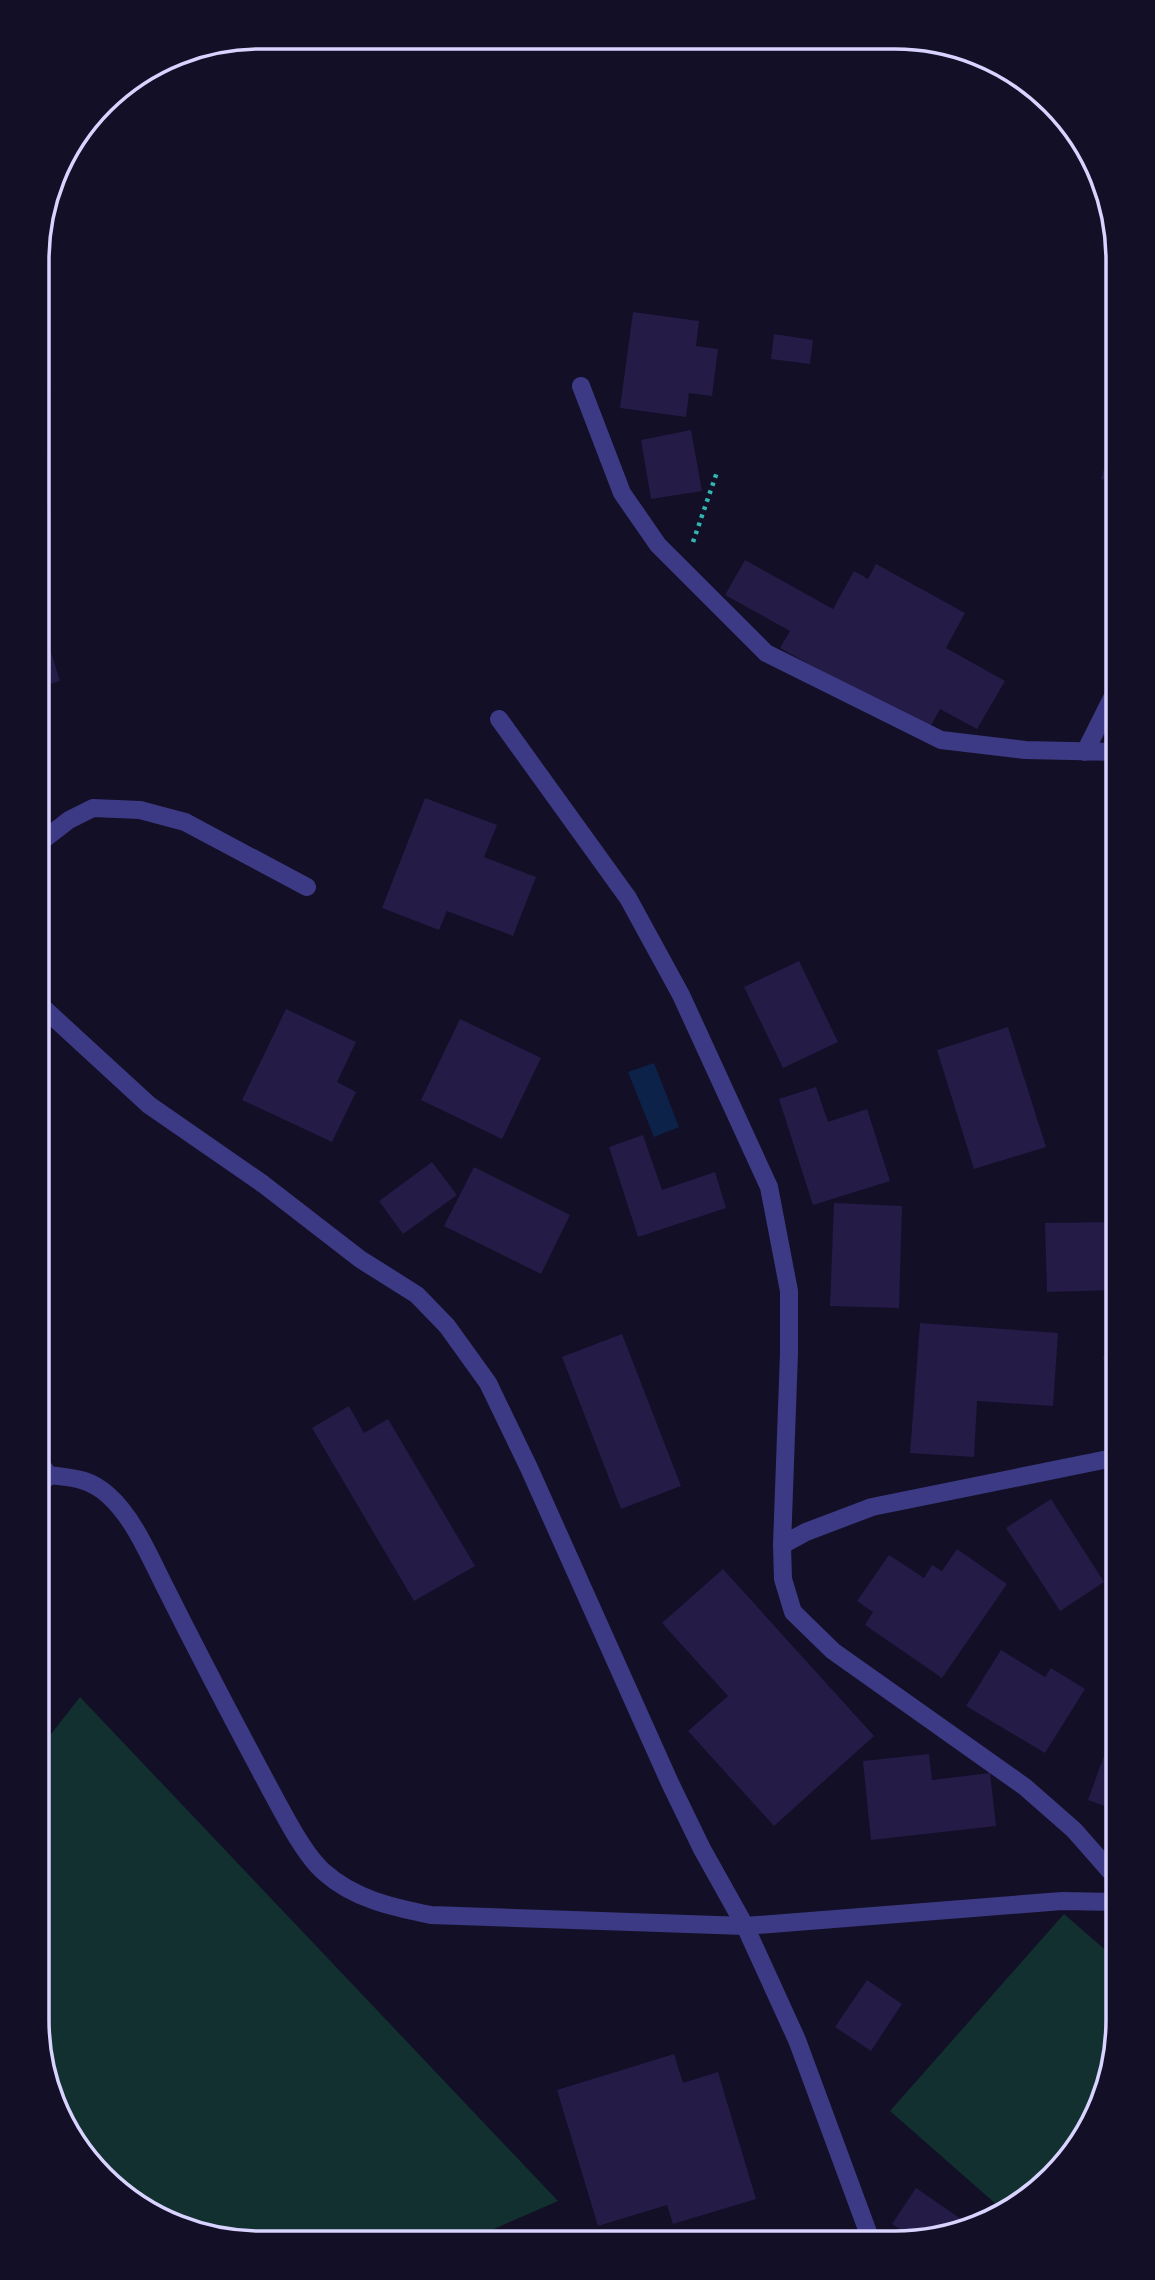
<svg xmlns="http://www.w3.org/2000/svg" width="1155" height="2280" viewBox="0 0 1155 2280" font-family="Quicksand,sans-serif">
<style>
.green{fill:#12302f}
.water{fill:#0c2248}
.building{fill:#241b47}
.lines{fill:none;stroke-linecap:round;stroke-linejoin:round}
.path{stroke:#2fb8b0;stroke-width:4.5;stroke-dasharray:3.5 5;stroke-linecap:butt}
.minor{stroke:#3d3a85;stroke-width:18}
.tertiary{stroke:#3d3a85;stroke-width:18}
.rim{fill:none;stroke:#d9d4ff;stroke-width:3.5}
</style>
<rect width="100%" height="100%" fill="#130f26"/>
<path class="green" d="M80,1697L558,2201L464,2242L231,2241L162,2220L113,2188L48,2091L37,2020V1752Z
M1064,1914L1118,1961V2035L1101,2105L1072,2156L1019,2205L1005,2212L890,2111Z"/>
<path class="water" d="M654,1063L679,1127L654,1137L628,1072Z"/>
<path class="building" d="M633,312L699,321L696,346L718,349L712,396L689,393L686,417L620,408Z
M774,334L813,340L810,364L771,359Z
M1113,414L1118,416V439L1107,436Z
M691,430L702,491L651,499L641,440Z
M1111,446L1118,448V484L1101,479Z
M745,560L833,609L854,571L868,579L876,564L965,613L946,648L1005,681L977,729L940,709L928,731L780,648L790,631L725,595Z
M51,652L60,681L38,687V656Z
M425,798L497,825L484,857L536,877L513,936L447,911L439,930L382,908Z
M799,961L838,1042L783,1068L744,987Z
M286,1009L356,1042L337,1082L356,1092L332,1142L242,1100Z
M460,1019L541,1058L502,1139L421,1100Z
M1008,1027L1046,1147L974,1169L937,1050Z
M816,1087L828,1122L867,1109L890,1181L813,1205L779,1099Z
M643,1135L662,1190L715,1172L726,1208L638,1237L609,1147Z
M432,1162L457,1195L403,1234L379,1201Z
M474,1167L570,1215L541,1274L444,1226Z
M834,1203L902,1206L899,1308L830,1306Z
M1118,1222V1290L1047,1292L1045,1223Z
M920,1323L1058,1333L1053,1406L977,1401L974,1457L910,1453Z
M622,1334L681,1486L621,1509L562,1357Z
M1118,1353V1435H1116L1103,1356Z
M349,1406L364,1433L388,1419L475,1566L414,1601L312,1428Z
M1051,1499L1104,1582L1060,1611L1006,1528Z
M957,1549L1007,1584L942,1678L865,1625L873,1612L857,1601L889,1555L924,1578L932,1565L942,1571Z
M723,1569L874,1736L774,1826L688,1731L728,1696L662,1623Z
M1118,1630V1658L1105,1640Z
M1001,1650L1045,1677L1051,1668L1085,1689L1045,1753L966,1706Z
M1113,1731L1118,1733V1811L1088,1800Z
M929,1754L932,1780L990,1773L996,1826L871,1840L863,1761Z
M867,1980L902,2004L871,2051L835,2027Z
M674,2054L683,2083L718,2072L756,2199L673,2224L667,2205L598,2226L557,2090Z
M916,2188L974,2228L966,2232L902,2242L908,2234L892,2224Z"/>
<g class="lines">
<path class="path" d="M693,542L717,472"/>
<path class="minor" d="M581,386L622,493L658,545L766,653L941,740L1025,750L1118,752
M499,719L628,898L681,995L769,1187L789,1291V1353L782,1545
M1085,752L1118,686
M38,844L69,820L93,808L140,810L185,822L307,887
M37,1460L49,1475C73,1478 89,1478 108,1495C133,1517 149,1555 164,1585C198,1653 233,1720 269,1787C282,1811 304,1855 324,1872C354,1899 392,1907 431,1915L745,1926L1062,1901L1118,1902
M37,1489L49,1475
M1118,1880L1074,1830L1025,1787L833,1651L793,1612L783,1579L782,1545L806,1532L872,1507L1118,1457"/>
<path class="tertiary" d="M38,1003L149,1105L263,1184L360,1259L417,1295L447,1326L488,1383L529,1468L670,1783L702,1849L745,1926L797,2040L872,2243"/>
</g>
<path d="M0 0H1155V2280H0ZM260 49H895A211 211 0 0 1 1106 260V2020A211 211 0 0 1 895 2231H260A211 211 0 0 1 49 2020V260A211 211 0 0 1 260 49Z" fill="#130f26" fill-rule="evenodd"/>
<path class="rim" d="M260 49H895A211 211 0 0 1 1106 260V2020A211 211 0 0 1 895 2231H260A211 211 0 0 1 49 2020V260A211 211 0 0 1 260 49Z"/>
</svg>
